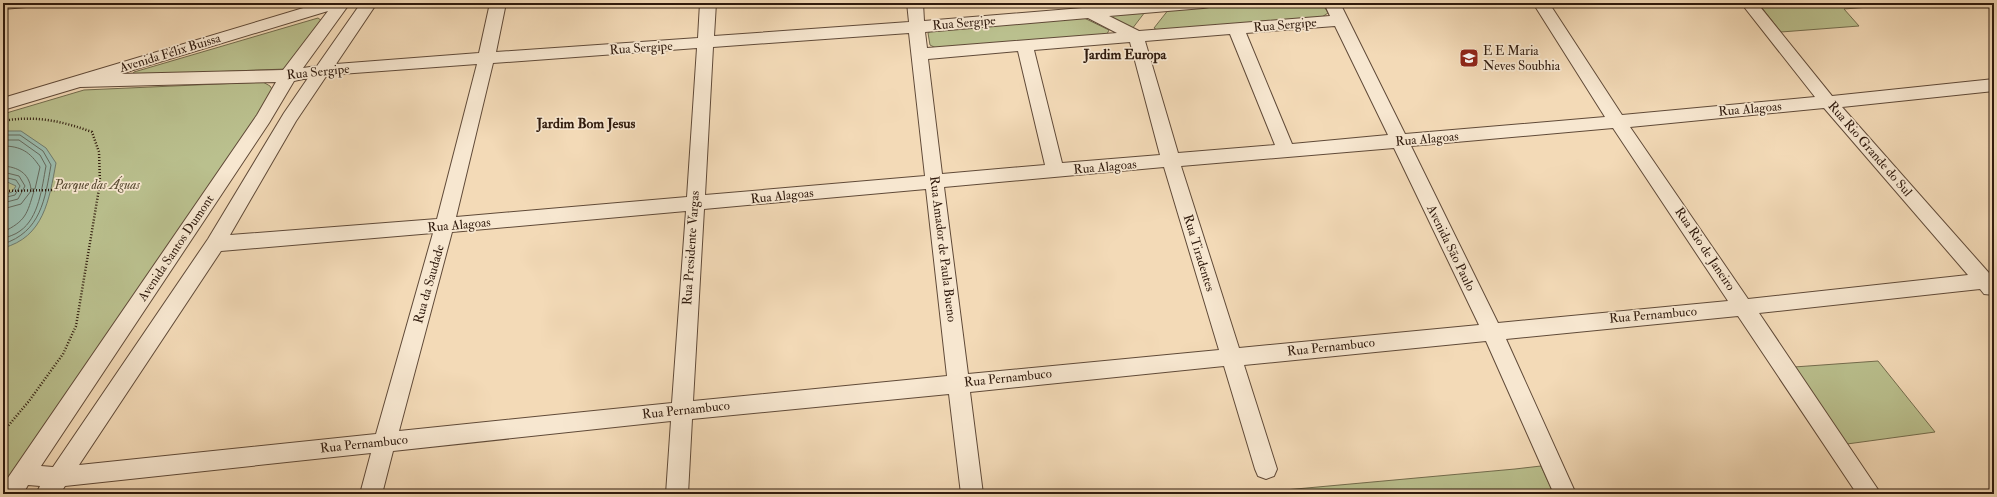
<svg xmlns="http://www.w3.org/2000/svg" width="1997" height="497" viewBox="0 0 1997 497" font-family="'IM FELL Double Pica',serif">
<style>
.green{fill:#bac08e;stroke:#746d4e}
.water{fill:#9bbbad;stroke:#707b6d}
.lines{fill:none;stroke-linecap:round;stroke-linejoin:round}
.shore{stroke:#656a5d;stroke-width:1}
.minor-casing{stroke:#604a38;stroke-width:2}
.path{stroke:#2f1a0d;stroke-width:2.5;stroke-dasharray:1 2;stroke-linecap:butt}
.minor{fill:#f7e7d0;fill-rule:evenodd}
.labels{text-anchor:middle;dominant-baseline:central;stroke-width:3.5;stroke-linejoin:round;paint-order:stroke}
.street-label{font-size:13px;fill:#2f1a0d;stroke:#f7e7d0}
.poi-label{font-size:13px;fill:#2f1a0d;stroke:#f7e7d0;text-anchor:start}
.park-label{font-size:13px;font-style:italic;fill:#594c34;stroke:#f7e7d0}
.neighbourhood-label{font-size:14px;font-weight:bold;fill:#2f1a0d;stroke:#f7e7d0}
</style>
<rect width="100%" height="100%" fill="#f3dab7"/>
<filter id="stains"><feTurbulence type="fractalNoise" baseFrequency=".005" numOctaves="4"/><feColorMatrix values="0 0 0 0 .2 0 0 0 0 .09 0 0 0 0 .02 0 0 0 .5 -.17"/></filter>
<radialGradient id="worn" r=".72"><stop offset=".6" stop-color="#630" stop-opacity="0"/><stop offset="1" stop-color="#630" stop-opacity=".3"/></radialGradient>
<path class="green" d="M1256,3H1322L1328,13L1322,17L1159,31L1154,28L1169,9Z
M1758,3H1893L1895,5L1844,9L1859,26L1781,32Z
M1145,12L1132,29L1110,16V13Z
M1080,16L1109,30L1107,34L938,49L930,45L928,33L934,29Z
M318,18L322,21L285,69L132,75L134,72Z
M263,82L270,86L273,91L257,119L3,488V114L84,90Z
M1878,361L1935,432L1847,444L1794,367Z
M1541,466L1554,494H1241L1515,469Z"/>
<path class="water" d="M3,131H21L46,148L56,163C49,200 44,237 3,248V195L12,192L16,186L3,180Z"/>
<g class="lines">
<path class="shore" d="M3,135H20L43,151L51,165C45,199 41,232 3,244
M3,140H19L40,155L46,166C42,187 39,218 20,231C15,235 9,236 3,239
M3,146C21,146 30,152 40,167L35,189H31C29,173 18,167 3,166
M3,172L19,176L25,186L18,199L3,203
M3,177L16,180L20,186L15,195L3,198
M3,209L21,204L31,191H34C27,214 26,221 3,232"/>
<defs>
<path id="minor" d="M3,3H28L26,7L3,9Z
M320,3H350L303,68L317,66L361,3H377L336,64L479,53L490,3H506L496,52L698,38L700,3H716L714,36L909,22L907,3H923L924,21L1143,3H1211L1209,7L1203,8L1109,16L1139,31L1330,16L1324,3H1340L1405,134L1605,117L1533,3H1549L1622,115L1815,97L1741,3H1757L1832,96L1994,79V91L1842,107L1989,273L1994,272V295L1984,294L1980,289L1759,313L1881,494H1857L1738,316L1506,339L1576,494H1554L1486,341L1244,365L1277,469L1274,476L1266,479L1258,476L1255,469L1224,366L970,392L983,494H961L949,394L692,419L688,494H666L671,421L393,451L382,494H360L371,453L65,486L60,494H36L40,486L28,485L23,494H3V485L257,115L276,82L80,87L3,110V98ZM328,11L283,70L120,74ZM1088,18L1117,33L927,48L925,32ZM1335,26L1388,135L1292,144L1246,33ZM909,33L925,176L705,195L713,47ZM1230,34L1275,145L1178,153L1145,41ZM1130,42L1160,155L1062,163L1034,50ZM697,48L687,197L456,217L493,63ZM1018,51L1045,165L942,174L928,59ZM477,64L437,219L230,235L296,121L327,75ZM308,78L284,113L208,239L53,467L41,466L269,123L294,81ZM1824,108L1968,275L1748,299L1630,127ZM1613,128L1728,301L1498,323L1411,146ZM1394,148L1479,325L1239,348L1181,166ZM1164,167L1219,350L968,374L944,187ZM926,189L947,376L693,401L704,209ZM686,211L672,403L399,431L452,232ZM433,233L376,434L79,465L221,251Z"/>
</defs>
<use href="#minor" class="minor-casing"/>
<path class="path" d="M3,121C35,115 62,121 92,132L99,152L100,183L76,326L63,354L29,401L3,432
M3,191L54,190L100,183"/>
<use href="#minor" class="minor"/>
</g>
<defs>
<symbol id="school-square" viewBox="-11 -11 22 22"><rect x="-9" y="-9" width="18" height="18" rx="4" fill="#8f2418" stroke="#f7e7d0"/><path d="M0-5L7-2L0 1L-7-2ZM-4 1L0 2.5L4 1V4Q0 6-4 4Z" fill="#fff"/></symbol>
</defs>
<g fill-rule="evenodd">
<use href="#school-square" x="1458" y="47" width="22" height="22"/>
</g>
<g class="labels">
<g class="street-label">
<text transform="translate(964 23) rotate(-5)">Rua Sergipe</text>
<text transform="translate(1285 25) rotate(-5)">Rua Sergipe</text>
<text transform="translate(641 48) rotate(-4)">Rua Sergipe</text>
<text transform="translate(170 53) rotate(-17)">Avenida Félix Buissa</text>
<text transform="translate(318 72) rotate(-6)">Rua Sergipe</text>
<text transform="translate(1750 109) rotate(-5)">Rua Alagoas</text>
<text transform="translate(1427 139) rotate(-5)">Rua Alagoas</text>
<text transform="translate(1870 149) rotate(49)">Rua Rio Grande do Sul</text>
<text transform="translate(1105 167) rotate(-5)">Rua Alagoas</text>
<text transform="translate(782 196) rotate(-6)">Rua Alagoas</text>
<text transform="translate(459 225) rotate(-5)">Rua Alagoas</text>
<text transform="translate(176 248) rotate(-56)">Avenida Santos Dumont</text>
<text transform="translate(691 248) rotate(-86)">Rua Presidente Vargas</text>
<text transform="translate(1451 248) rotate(64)">Avenida São Paulo</text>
<text transform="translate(943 249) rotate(83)">Rua Amador de Paula Bueno</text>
<text transform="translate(1705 249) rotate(56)">Rua Rio de Janeiro</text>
<text transform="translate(1199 253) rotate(73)">Rua Tiradentes</text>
<text transform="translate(429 284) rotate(-74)">Rua da Saudade</text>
<text transform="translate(1653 315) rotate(-5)">Rua Pernambuco</text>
<text transform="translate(1331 347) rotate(-6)">Rua Pernambuco</text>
<text transform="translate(1008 378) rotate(-6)">Rua Pernambuco</text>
<text transform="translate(686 410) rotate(-6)">Rua Pernambuco</text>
<text transform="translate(364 444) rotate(-6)">Rua Pernambuco</text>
</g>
<g class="poi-label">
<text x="1483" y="51">E E Maria<tspan x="1483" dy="15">Neves Soubhia</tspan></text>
</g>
<g class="park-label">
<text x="97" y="185">Parque das Águas</text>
</g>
<g class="neighbourhood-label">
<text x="1125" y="54">Jardim Europa</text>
<text x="586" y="123">Jardim Bom Jesus</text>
</g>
</g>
<rect width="1997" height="497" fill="none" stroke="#f3dab7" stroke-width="16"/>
<rect x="4" y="4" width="1989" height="489" fill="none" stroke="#2f1a0d" stroke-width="2"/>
<rect x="8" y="8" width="1981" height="481" fill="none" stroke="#2f1a0d"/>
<rect width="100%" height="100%" filter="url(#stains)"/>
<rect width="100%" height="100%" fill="url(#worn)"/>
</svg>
